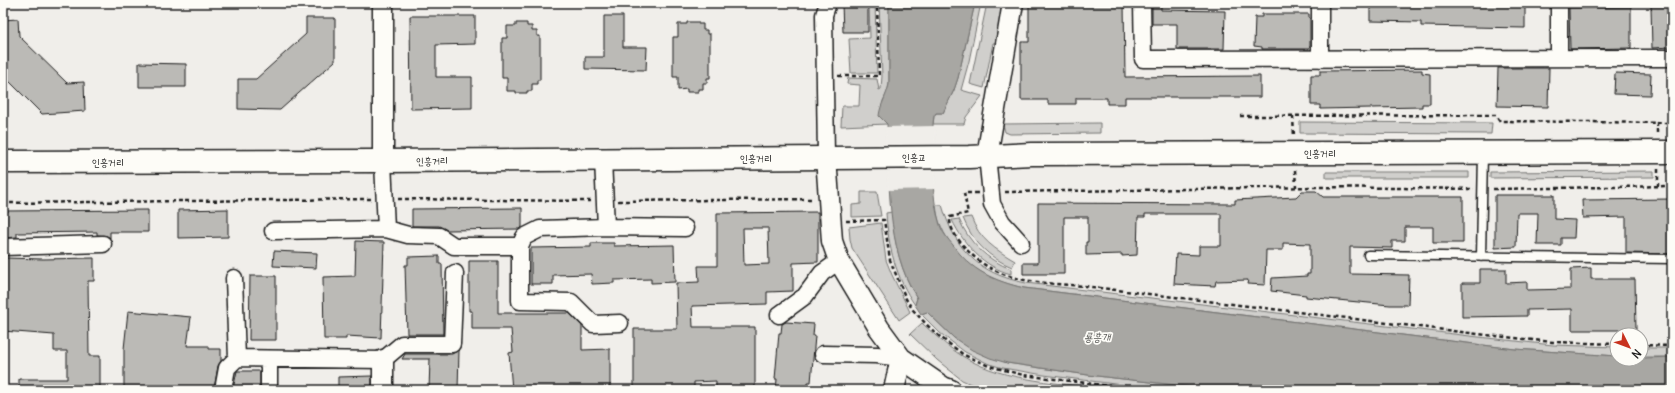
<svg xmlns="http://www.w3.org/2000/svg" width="1675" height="393" viewBox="0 0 1675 393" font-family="Delius,'Poor Story',sans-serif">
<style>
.green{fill:#d0cfcc;stroke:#767674}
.water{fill:#a8a7a3;stroke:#706f6d}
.pier{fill:#f0eeea}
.building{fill:#bbbab6;stroke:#1c1c1c;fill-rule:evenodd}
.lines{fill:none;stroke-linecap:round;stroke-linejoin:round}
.service-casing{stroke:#1c1c1c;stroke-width:11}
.minor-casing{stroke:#1c1c1c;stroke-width:19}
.tertiary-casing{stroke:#1c1c1c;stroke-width:23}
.secondary-casing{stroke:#1c1c1c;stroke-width:25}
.path{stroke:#1c1c1c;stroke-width:2.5;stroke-dasharray:4 3;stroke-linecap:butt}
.service{stroke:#fdfcf7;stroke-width:8}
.minor{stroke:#fdfcf7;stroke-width:16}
.tertiary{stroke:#fdfcf7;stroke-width:20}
.secondary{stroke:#fdfcf7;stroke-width:22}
.labels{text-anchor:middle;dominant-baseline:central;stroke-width:3.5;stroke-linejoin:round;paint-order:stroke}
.street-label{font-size:10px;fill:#1c1c1c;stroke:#fdfcf7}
.water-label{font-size:11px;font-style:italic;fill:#5b5b59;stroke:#fdfcf7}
</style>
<rect width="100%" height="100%" fill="#f0eeea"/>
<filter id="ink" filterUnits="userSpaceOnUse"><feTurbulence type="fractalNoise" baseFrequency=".025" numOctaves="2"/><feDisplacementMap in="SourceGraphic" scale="8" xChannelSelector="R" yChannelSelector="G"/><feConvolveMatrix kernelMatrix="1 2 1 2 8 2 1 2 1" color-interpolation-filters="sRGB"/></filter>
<g filter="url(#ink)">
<path class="green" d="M869,3H875L877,73H851L849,39L870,38Z
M879,3H889V84L887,93L883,101L881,118L887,124L841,126L842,106H859L860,85L847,84L848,78L877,79L879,90L881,89L882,76Z
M975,3H981L969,61L961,90L982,96L966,117L964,124H933L934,116L936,113H943L954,90L958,78Z
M987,3H1005L997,43H993L984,88L970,84Z
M1300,122L1492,123L1491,134L1300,133Z
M1100,123V133L1010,134L1005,132L1003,124Z
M1654,171V177L1490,178V172Z
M1326,172H1469V178H1326Z
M861,192H877L881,216L852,217V205L861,204Z
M936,205H942C955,250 979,274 1026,283L1487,338L1553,345L1617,347V356L1515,349L1024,288C987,280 957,263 941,226C938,220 937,212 936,205Z
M892,212C894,242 901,273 917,298L915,305C896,278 888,246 886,213Z
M971,217C979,239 996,250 1015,261L1012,267C989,258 972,241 963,218Z
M959,219C969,243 987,260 1011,269V274C984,267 964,245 952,220Z
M881,223L886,260L892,275L910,312L899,320L852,248L850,239L849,227Z
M927,312L954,338L1007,363L1088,375L1219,390H1162L1044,375L1003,368L989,364L965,352L940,333L921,314Z
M922,323C938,338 953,352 973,362C1014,383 1074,384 1119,390H984L962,380L937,360L910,334Z
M1641,348H1672V357H1641Z"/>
<path class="water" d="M889,3H975L958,78L954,90L943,113H936L934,116L933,124C933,155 930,195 940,225C942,232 948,239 953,245C971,271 995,281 1024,288L1515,349L1617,356V359L1672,357V390H1219L1088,375L1007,363L990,358L972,350L954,338L927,312L921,314L915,305L917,298C885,247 890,181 887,124L879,116C880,105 887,95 889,84Z"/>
<path class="pier" d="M935,126L936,189L888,190L885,127Z"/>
<path class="building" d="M845,3H868V32H843L842,4H845Z
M1029,3H1124L1125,77L1260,76V97H1125V104H1107V98H1076V104H1048V100H1021V42H1029Z
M1152,3H1161V10L1225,11L1224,49H1177V24H1152Z
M1370,3H1525V28L1421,26V22L1370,21Z
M1651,6H1672V47L1652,48Z
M1631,7V48L1570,49L1569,8Z
M1262,14H1309V18H1310V47H1309V49H1262V47L1254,46L1255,17H1262Z
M410,16H475V44L436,45V77H472V108L411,109Z
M604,16H623V47H647L646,70L585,69V57H604Z
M306,18H335V61L280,110L238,109V79H256L306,34Z
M18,19L19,36L67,83L84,82L85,111L42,114L3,75V20Z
M687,22H698V24H703V30H707V34H710V78H707V83H703V89H698V92H687V89L678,90V77H673V37H678V24H687Z
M516,23H527V26H532V31H537V36H540V80H537V84H532V91H527V93H516V91H507V78H502V38H507V26H516Z
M139,63L186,64V87H139Z
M1498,68H1549L1548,107L1497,106Z
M1422,70V73L1430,74V104H1422V107L1320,109V105H1311V75H1320V71Z
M1615,73L1651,74L1650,95L1614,94Z
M1302,191H1316L1323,197H1463V243H1433V227H1405V241H1392V248L1350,247V274L1409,275L1408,305H1390L1306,297V295L1271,291L1272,278L1307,276V274H1310V244L1283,243V250H1266L1265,285L1247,284L1248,280L1216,281L1215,286L1174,284L1176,254L1199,255V246H1221V214H1145V217H1138L1137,255L1122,256V254L1086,255V242H1088V217H1064V274H1023V263H1038V203L1235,204V200L1296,197Z
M1495,195H1554V219L1575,220L1574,238H1561V245H1537L1538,213H1517L1516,247L1495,248Z
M1672,199V254L1626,253V217L1583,218L1582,200Z
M522,208V227L519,229L447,230L439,226H412V209Z
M228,209V237L178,238V210Z
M148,210V232H110V238L107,236L97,235V232L17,233V237L3,238V211Z
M818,212V262L793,263V291L767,292V304L692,306L693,327H755V390H716V381L694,382V390H634V329H677L676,283L699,282L698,266H717V213ZM743,228H768L769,264L744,265Z
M356,241L384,242L381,338L346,336V339H324L323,277L355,276Z
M591,243H614V246L674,245L675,282L651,283V279L614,280V283L592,284L591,274L553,275V284H531V248L591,247Z
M274,251L317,253L316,268L273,266Z
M439,256V264H442L443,334H407L405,265H408V257Z
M5,258L43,259L94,258V281H88L89,356H100V390H19V379H67V351H54V335L3,331Z
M469,261H498V313H569L582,326V350L610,349V390H512L509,353L513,352L511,329H472V311H469Z
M1591,268V279H1635L1636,330H1572V309L1527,310V316L1462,317V283H1480V269H1506V283L1527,282V290L1571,289V269Z
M250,276H276V340H249Z
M128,311L191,317L187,346H209V349H221V361L218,366L214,389L124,390V349Z
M786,322L814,324L813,336H815L811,382H808V390H776L777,379H775L779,333H781L782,324Z
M459,350L458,390H429L430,359H402L405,354H452Z
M237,371H260V390L233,389Z
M372,376V390H338V377Z"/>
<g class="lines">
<defs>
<path id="service" d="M1368,255L1672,259
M1481,257L1483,153"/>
<path id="minor" d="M1142,3L1143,59L1672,58
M1320,3V59
M1559,3V58
M987,156L992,204L1002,222L1021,243
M826,157L824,15L828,3
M603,159L606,227
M383,161L386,229
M273,231L386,229L408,235L439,236L454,246H520V301L571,302L593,324L620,323
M520,246L524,237L540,229L606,227L685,228
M3,247L103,244
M779,315L805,296L822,273L839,261
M823,354L877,355L901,358
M237,358L383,360L402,344H452L455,273
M269,359V390
M223,390L227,368L237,358L234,278"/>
<path id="tertiary" d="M383,3V161
M987,156L1013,3
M826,157L832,241L839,261L879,328L901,358L943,387L951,390
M383,390V360
M894,390L901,358"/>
<path id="secondary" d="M3,162L383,161L969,157L1032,154L1672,152"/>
</defs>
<use href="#service" class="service-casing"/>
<use href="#minor" class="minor-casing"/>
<use href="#tertiary" class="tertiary-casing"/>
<use href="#secondary" class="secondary-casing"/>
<path class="path" d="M838,76H879L877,3
M1240,116L1496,115L1500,121L1672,123
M1293,116L1294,137
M1657,122V136
M1658,169V186
M1295,170L1296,187
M1493,189L1672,186
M1005,192L1316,187L1474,189
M978,193H964L968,213L950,217C949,227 956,237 962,244C994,284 1038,282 1084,286L1486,335L1553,342L1617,344
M398,199L591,201
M618,201L813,199
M3,203L371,199
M846,221L884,220L890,260L906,299L913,310L927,325L939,336L964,355L989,366L1023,375L1141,390
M1641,345L1672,346"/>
<use href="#service" class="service"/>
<use href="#minor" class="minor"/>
<use href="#tertiary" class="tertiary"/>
<use href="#secondary" class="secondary"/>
</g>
</g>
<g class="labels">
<g class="street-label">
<text x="1320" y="153">인흥거리</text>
<text x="914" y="157">인흥교</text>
<text x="756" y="158">인흥거리</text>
<text transform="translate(432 161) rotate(-1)">인흥거리</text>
<text x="108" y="162">인흥거리</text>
</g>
<g class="water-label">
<text x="1097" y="337">룡흥개</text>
</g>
</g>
<rect width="1675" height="393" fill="none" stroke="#fdfcf7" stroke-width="16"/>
<rect x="8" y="8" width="1659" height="377" fill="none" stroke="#1c1c1c" stroke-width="1.5" filter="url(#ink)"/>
<g transform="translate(1629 347) rotate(132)"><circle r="19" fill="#fdfcf7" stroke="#a3a29f"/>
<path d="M0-3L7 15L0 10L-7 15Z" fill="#c8321e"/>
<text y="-6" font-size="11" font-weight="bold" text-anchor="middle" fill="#1c1c1c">N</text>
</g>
</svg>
